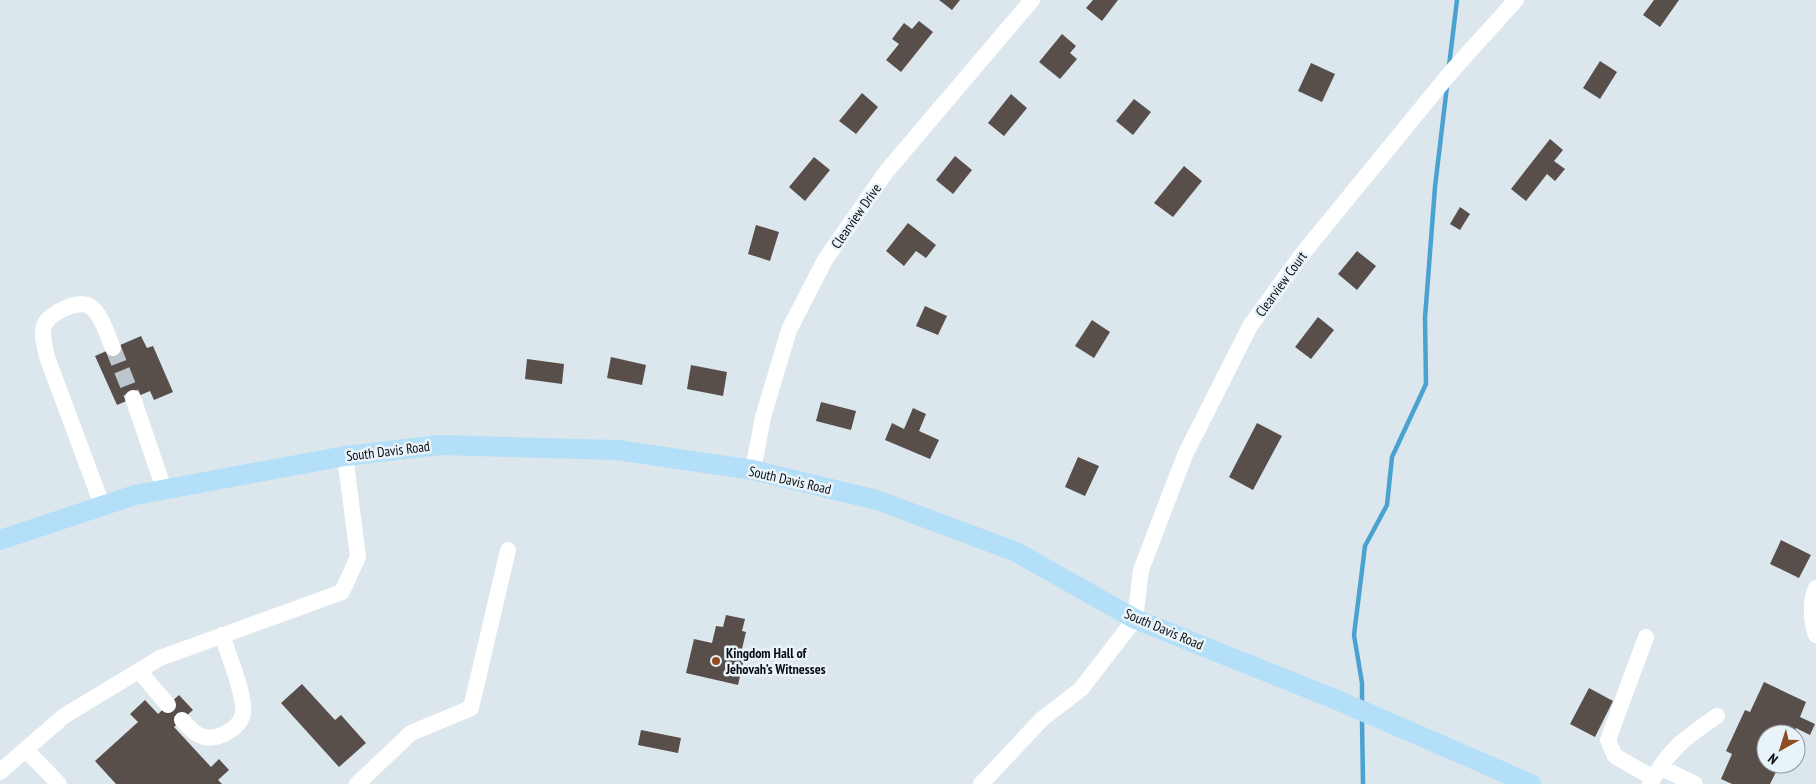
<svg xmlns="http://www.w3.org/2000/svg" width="1816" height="784" viewBox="0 0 1816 784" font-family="'PT Sans Narrow',sans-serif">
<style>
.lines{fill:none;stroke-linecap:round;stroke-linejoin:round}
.stream{stroke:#4aa2d1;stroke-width:4.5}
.building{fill:#584f4b}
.minor-tunnel{stroke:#bdc6cc;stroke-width:16;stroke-dasharray:16 8;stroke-linecap:butt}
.minor{stroke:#fff;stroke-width:16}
.major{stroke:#b3dff8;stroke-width:20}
.poi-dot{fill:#914b22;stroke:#e9f4fa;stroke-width:2}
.labels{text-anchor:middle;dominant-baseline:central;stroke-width:5;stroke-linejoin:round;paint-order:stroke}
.street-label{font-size:14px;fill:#0b0e11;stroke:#e9f4fa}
.poi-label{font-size:14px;font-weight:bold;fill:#0b0e11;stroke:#e9f4fa;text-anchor:start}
</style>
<rect width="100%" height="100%" fill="#dce6ed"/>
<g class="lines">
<path class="stream" d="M1449,66L1457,0
M1362,705V683L1354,635L1365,546L1387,505L1392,457L1426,384L1425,318L1435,187L1447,86
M1362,718L1363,784"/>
</g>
<path class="building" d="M939,0H960L952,10Z
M1093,0H1118L1102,21L1086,8Z
M1654,0H1679L1660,27L1643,15Z
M919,21L933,32L901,72L886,60L899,44L892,39L904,23L912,29Z
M1062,34L1076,46L1070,53L1077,59L1060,79L1039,62Z
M1600,61L1617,72L1600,99L1583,88Z
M1311,63L1335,74L1322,102L1298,91Z
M862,93L878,107L856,134L839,121Z
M1011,94L1027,108L1004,136L988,123Z
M1134,99L1151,112L1133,135L1116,121Z
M1550,139L1563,150L1554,161L1565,169L1555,181L1547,174L1526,201L1511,189Z
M955,156L972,170L953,194L936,180Z
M814,157L830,170L805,201L789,187Z
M1184,166L1202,181L1173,217L1154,203Z
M1460,207L1470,214L1460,230L1450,224Z
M908,223L936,245L926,258L916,251L904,266L886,251Z
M756,225L779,232L770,261L748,254Z
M1357,251L1376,266L1357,290L1338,274Z
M925,306L947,316L938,335L916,326Z
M1318,317L1334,330L1311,359L1295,347Z
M1092,320L1110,332L1094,358L1075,346Z
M141,336L147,348L153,346L173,392L154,400L150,391L117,405L95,356Z
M611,357L646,365L642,385L607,378Z
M527,359L564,364L562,384L525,379Z
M691,365L727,372L723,396L687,389Z
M821,402L856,411L851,430L816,421Z
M913,408L926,414L919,431L939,440L930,459L885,440L892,423L904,429Z
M1257,423L1282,436L1253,490L1229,477Z
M1078,457L1099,466L1085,496L1065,487Z
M1781,540L1811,555L1799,578L1770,564Z
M726,615L745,619L742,631L746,632L742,649L746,650L738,685L686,673L694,639L712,643L716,626L723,627Z
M1764,682L1806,702L1800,717L1815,724L1810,735L1796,728L1794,734H1766V764H1780L1770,784H1732L1721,779L1732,754L1726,751L1745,710L1750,712Z
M302,684L335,720L341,715L366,743L339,767L281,703Z
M1589,688L1613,701L1595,737L1570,724Z
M179,695L193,710L174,727L211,767L219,759L229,770L218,780L222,784H116L95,761L138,722L130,714L145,700L158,714Z
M641,730L681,738L678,753L638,745Z"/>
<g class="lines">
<path class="minor-tunnel" d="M113,348L133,398"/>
<path class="minor" d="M133,398L164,489
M753,470L763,417L789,330L825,260L886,172L1032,0
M102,505L47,357C45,347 41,336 44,326C48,313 80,298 91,307C102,315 107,335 113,348
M1816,588C1810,600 1811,623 1816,635
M1646,637L1608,740L1615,756L1653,778
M139,671L168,705
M182,720C194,733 203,743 222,735C231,731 240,725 243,714C246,697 228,654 222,635
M26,750L59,784
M1660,767L1695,784
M0,772L64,716L160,658L342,592L358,557L345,456
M357,784L411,733L471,708L508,550
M981,784L1042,719L1081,689L1135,619L1141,570L1185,455L1250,326L1303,253L1451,72L1516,0
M1650,784C1668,750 1686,737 1717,716"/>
<path class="major" d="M0,540L135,495L345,456L440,445L617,450L753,470L877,500L1016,552L1135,619L1337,700L1531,784"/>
</g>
<circle class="poi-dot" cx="716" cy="661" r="5"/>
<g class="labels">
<g class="street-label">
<text transform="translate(856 216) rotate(-55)">Clearview Drive</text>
<text transform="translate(1281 284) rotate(-54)">Clearview Court</text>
<text transform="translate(388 451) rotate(-7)">South Davis Road</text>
<text transform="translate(790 480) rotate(13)">South Davis Road</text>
<text transform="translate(1164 629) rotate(23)">South Davis Road</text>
</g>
<g class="poi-label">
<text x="726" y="653">Kingdom Hall of<tspan x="726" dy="16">Jehovah’s Witnesses</tspan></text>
</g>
</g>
<g transform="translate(1781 749) rotate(219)"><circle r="24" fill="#e9f4fa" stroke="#90989d"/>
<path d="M0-4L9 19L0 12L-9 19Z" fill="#914b22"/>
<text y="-8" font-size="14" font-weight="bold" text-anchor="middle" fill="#0b0e11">N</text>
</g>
</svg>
